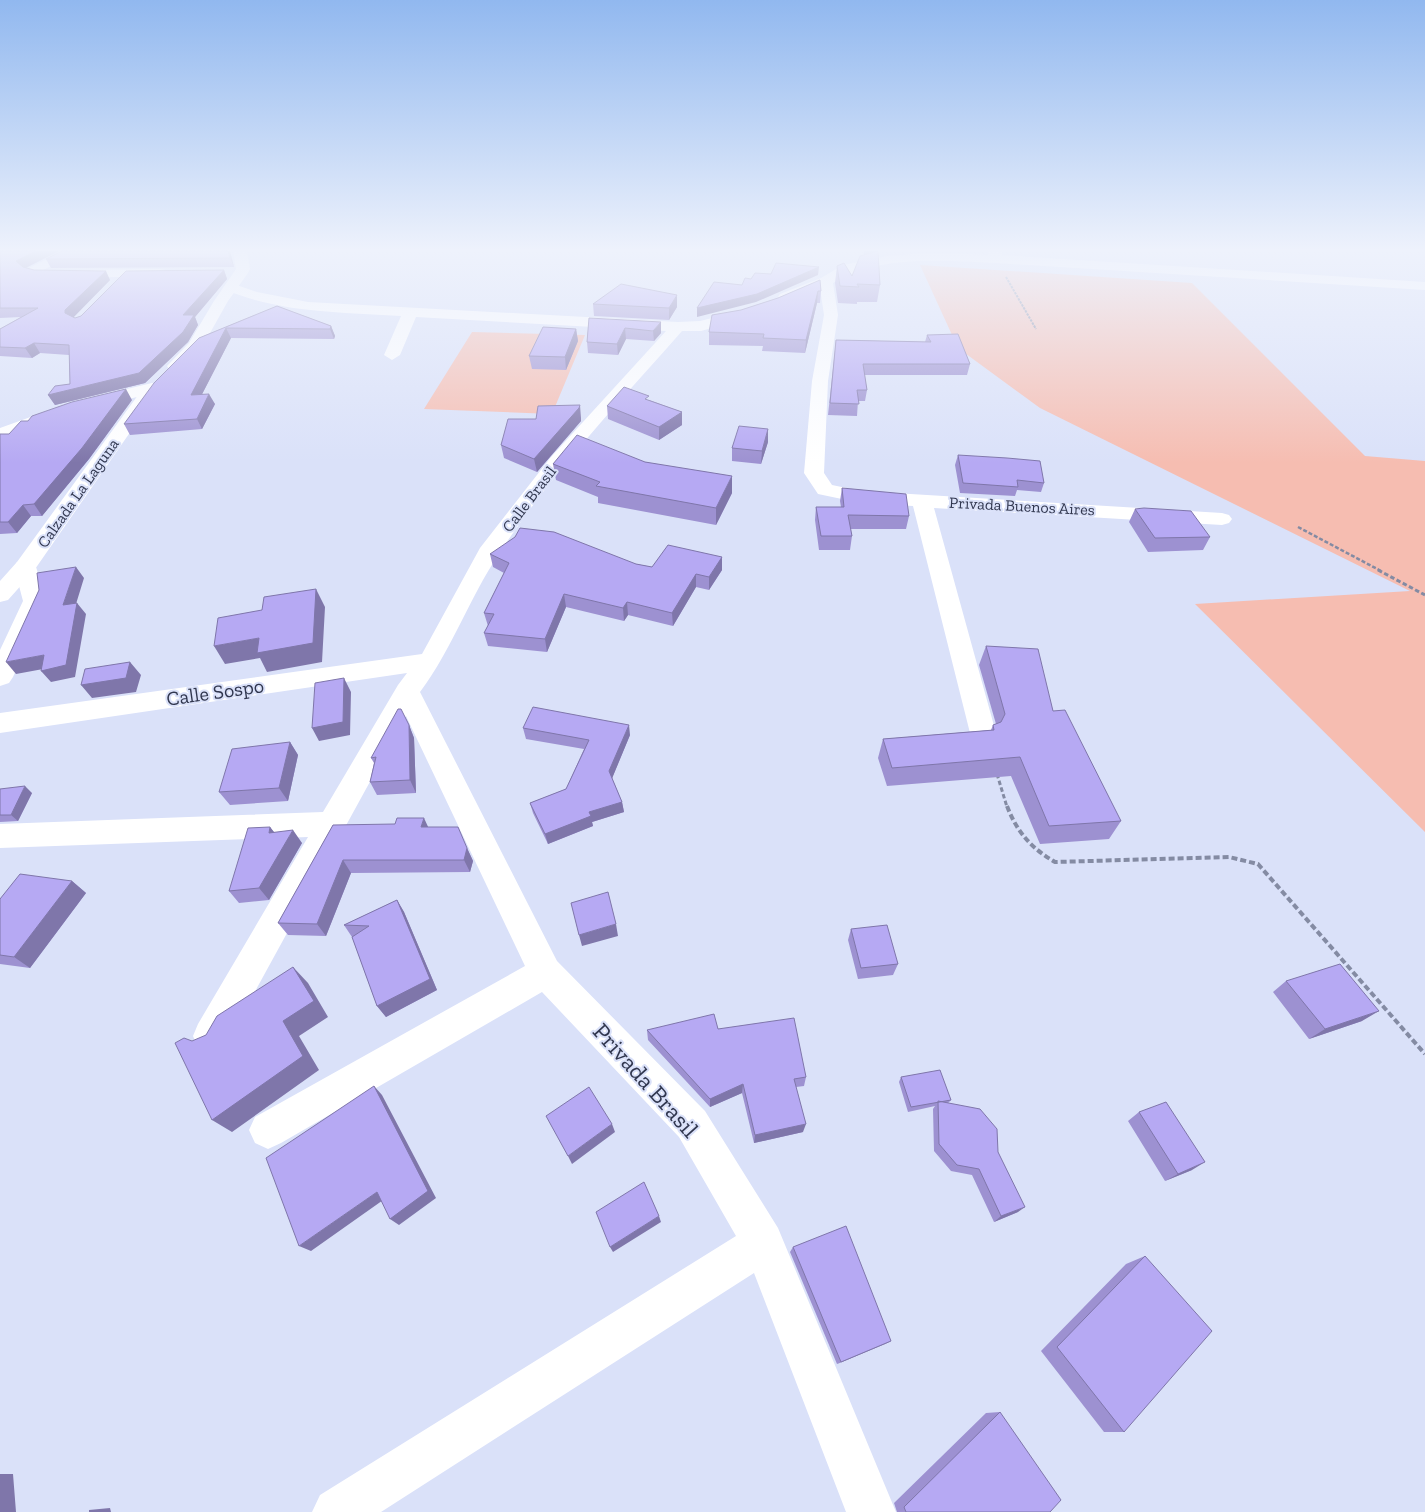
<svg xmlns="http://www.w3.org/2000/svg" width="1425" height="1512" viewBox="0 0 1425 1512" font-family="'Zilla Slab',serif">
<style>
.green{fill:#f6bdb1}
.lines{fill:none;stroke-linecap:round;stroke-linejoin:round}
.path-far3{stroke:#848ba3;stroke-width:2;stroke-dasharray:2.5 1;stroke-linecap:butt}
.path-far2{stroke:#848ba3;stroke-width:2.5;stroke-dasharray:4 2;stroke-linecap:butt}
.path-far1{stroke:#848ba3;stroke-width:3;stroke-dasharray:4.5 2.5;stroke-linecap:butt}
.path{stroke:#848ba3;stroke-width:4;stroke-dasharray:6 3;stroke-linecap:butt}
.street{fill:#fff;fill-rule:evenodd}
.secondary{fill:#fff;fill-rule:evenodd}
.wall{fill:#9d91d1}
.shaded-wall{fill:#7f76aa}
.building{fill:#b6a9f3;stroke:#7f76aa}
.labels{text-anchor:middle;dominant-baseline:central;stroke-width:4;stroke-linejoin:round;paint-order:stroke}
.far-street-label{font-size:16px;fill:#31374f;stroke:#dae1f9}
.street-label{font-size:20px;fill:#31374f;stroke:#dae1f9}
.near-street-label{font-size:24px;fill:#31374f;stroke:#dae1f9}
</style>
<rect width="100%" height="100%" fill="#dae1f9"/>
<path class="green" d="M920,265L1192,283L1365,456L1425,461V832L1195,604L1410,591L1040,408L958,348Z
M472,332L585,335L552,414L424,409Z"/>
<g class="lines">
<path class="path-far3" d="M1006,277L1036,329"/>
<path class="path-far2" d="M1298,527L1381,571"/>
<path class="path-far1" d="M1378,570L1425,595
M997,774L1007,807"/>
<path class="path" d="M1007,806C1017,832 1031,848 1055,862L1229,857L1258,864L1425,1054"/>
<path class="street" d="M63,251H81L35,274L30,275L23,271Z
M929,253L996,255L1003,259L996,263C942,261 881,254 833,283L838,315L828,381L824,473L832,485L861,491L1222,513L1229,515L1232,519L1229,523L1222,525L934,508L996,733L992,740L983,743L974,740L970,733L913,506L861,503L818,494L804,473L812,381L824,315L820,288L785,301L778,297L780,294L821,278L843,265L887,256Z
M160,269L165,270L167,273L165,276L71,278L64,274L71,270Z
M231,283L257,292L308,302L678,322L700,321L745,310L752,314L750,317L701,331H682C619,403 551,473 499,554C469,598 453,648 420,692L557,961L705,1111L778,1228L896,1512H846L754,1273L381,1512H312L320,1495L736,1236L679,1137L542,992L281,1143L268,1149L255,1143L249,1130L255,1117L525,966L406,716L224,1048L211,1054L198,1048L193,1036L198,1024L308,837L0,848V824L323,812L398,685L407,673L0,733V713L422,654L480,548L551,457L666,331L416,317L400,355L392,360L384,355L401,316C342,312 281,313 226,290L224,287Z
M152,383L158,384L161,388L158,392L91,408L85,407L82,403L85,399Z
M50,410L56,411L59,415L56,419L0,439V428Z
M25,560L33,562L36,567L47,601L13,677L9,683L0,686V650L23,601L14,567L17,562Z"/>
<path class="secondary" d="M233,251H247L250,269L248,273L228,301L201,349L181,369H169L167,366L189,343L214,301L234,272L236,269Z
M988,251H1002V255L1425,282V290L996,263L989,259Z
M147,390L153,391L156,395L33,572L8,600L0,602V581L17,562L141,391Z"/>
</g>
<path class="wall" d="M0,251H59L26,268L34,270L110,280L73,317L75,318L224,270L227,279L195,317L198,325L188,342L145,383L55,405L48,395L70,384L69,355L40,353L32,358L0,356V329L21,317L0,318Z
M230,251L234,267L51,268L46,259Z
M864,251H875L880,285L877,302H857V304L838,303L835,283L837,266L852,276L864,255Z
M820,280L821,291L820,303H817L805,353L762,351L763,346L709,345V332L741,310L778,298Z
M593,304L677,307L669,320L594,316Z
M277,306L331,326L335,336L334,339L231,338L202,394L215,404L202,429L130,435L124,424L199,338Z
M589,318L661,333L654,341L626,339L618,355L588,353L587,342Z
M576,329L578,341L566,370L532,369L529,356Z
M927,335L970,364L967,375H864L867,390L865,401H858L857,416L828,415L836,340L925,342Z
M132,400L89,459L42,516H31L17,533L0,534V434H9L28,421Z
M649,400L682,412V425L659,440L608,419L607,406Z
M581,418V421L537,472L504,458L501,445L536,419Z
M768,429V442L761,464L732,461V448Z
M958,455L1044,483L1041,492L1017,490L1015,496L960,493L955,465Z
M645,462L732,493L716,525L598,503V497L556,480L553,464Z
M842,488L909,516L906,529H850L852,536L850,550H819L815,520L816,507H841L840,501Z
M1135,509L1210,537L1203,550L1148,552L1129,522Z
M490,554L636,564L652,567L722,557V570L709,590L696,587L673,626L628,615L624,621L566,607L547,652L488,646L484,633L488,626L484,613L504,573L493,567Z
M986,646L1053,711L1121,821L1109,839L1040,844L1011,776L887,786L878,758L883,739L991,730L993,725L996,724L979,665Z
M409,725L414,738L416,793L377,795L370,782L374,763L371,758Z
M523,728L630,735L612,778L622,802L624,812L592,822L593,826L548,844L533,813L530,803L566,789L584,749L526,739Z
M290,742L298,755L288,801L230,805L219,792Z
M0,789L32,793L18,821L0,822Z
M333,825L428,827L467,848L473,861L470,872L351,873L326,936L288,935L278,923Z
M270,827L274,832L302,843L269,900L239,903L229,891Z
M72,881L86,893L30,968L0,964V899Z
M397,900L404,912L437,990L386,1017L377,1006L352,937L344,925Z
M851,929L898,964L893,975L858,979L848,940Z
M1286,981L1362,1021L1309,1039L1273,992Z
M718,1029L806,1077L804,1086L796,1087L803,1132L754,1143L742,1093L710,1107L648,1040L647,1030Z
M901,1077L951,1100L948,1103L998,1152L1018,1212L994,1222L972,1175L951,1171L934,1151L933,1109L935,1106L908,1112L899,1082Z
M1139,1112L1192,1170L1165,1181L1128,1121Z
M793,1247L891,1341L837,1364L790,1252Z
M1145,1256L1124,1432H1104L1041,1351L1126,1264Z
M1000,1412L1050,1512H897L894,1503L986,1413Z"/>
<path class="shaded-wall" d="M36,251H59L21,270L16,261Z
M228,251H230L234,267L230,258Z
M864,251H875L874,255L864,258Z
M819,267L818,275L756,302L697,317V308Z
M224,270L227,279L195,317L198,325L188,342L145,383L55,405L48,395L139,373L183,315Z
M106,271L110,280L71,320L65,313V310Z
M818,291L817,303L805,353L806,340Z
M677,295V307L669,320V308Z
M661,322V333L654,341L653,331Z
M331,326L335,336L334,339L330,329Z
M226,328L231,338L196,406L191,395Z
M625,328L626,339L618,355L617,344Z
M576,329L578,341L566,370L565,357Z
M34,343L40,353L32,358L25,348Z
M126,389L132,400L89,459L42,516L34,504Z
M209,394L215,404L202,429L197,419Z
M580,405L581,418V421L537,472L534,459Z
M682,412V425L659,440V427Z
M768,429V442L761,464L762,451Z
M732,476V493L716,525V508Z
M23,505L31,516L17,533L8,522Z
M722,557V570L709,590V577Z
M76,567L84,578L72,617L63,605Z
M696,574V587L673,626L672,613Z
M316,589L325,607L322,662L267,672L260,658L225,664L214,646L259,638Z
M564,594L566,607L547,652L545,639Z
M627,602L628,615L624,621L623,608Z
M77,603L86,614L75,677L51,682L41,671Z
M44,655L54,667L16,674L6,662Z
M130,662L141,675L136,692L92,698L81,685Z
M344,678L351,692L350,735L319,741L312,728Z
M409,725L414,738L416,793L410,780Z
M629,725L630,735L611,781L609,771Z
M290,742L298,755L288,801L279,788Z
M25,786L32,793L18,821L11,815Z
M622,802L624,812L592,822L593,826L548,844L545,834L589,812Z
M424,818L430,831L421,827Z
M270,827L280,840L269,833Z
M293,830L302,843L269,900L259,888Z
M467,848L473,861L470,872L464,860Z
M343,860L351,873L326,936L317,924Z
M72,881L86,893L30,968L14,957Z
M397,900L404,912L437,990L386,1017L377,1006Z
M616,924L618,936L582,946L579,935Z
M293,967L308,983L328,1017L299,1036L319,1070L232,1132L212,1120L283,1021Z
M1379,1011L1362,1021L1309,1039L1325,1029Z
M743,1084L742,1093L710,1107V1099Z
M374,1086L382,1095L436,1198L399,1225L390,1219Z
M612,1124L615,1132L572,1164L568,1156Z
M806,1124L803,1132L754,1143L755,1135Z
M1205,1162L1192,1170L1165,1181L1178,1174Z
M377,1192L386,1198L311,1251L299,1246Z
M1025,1207L1018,1212L994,1222L1001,1216Z
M659,1216L661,1222L613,1252L610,1247Z
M891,1341L885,1344L837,1364L841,1362Z
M0,1474H13L16,1512H0Z
M110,1508L111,1512H89V1510Z"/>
<path class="building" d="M0,251H36L16,261L23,267L34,270L106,271L65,310V313L75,318L81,316L126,271L224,270L183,315H194L183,332L139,373L48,395L55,386L70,384L69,345L34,343L25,348L0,347V329L38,308H0Z
M62,251H228L230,258L46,259Z
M878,251L880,285L857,284L859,287L840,286L837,266L844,263L852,276L860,256Z
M776,263L819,267L757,294L697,308L714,282L742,285L745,278L751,279L755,273L771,274Z
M820,280L821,291H818L806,340L763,338L764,334L709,332L712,315L741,310L778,298Z
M621,284L677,295L669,308L593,304Z
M277,306L331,326L330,329L226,328L191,395L209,394L197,419L124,424L154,383L199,338Z
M589,318L661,322L653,331L625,328L617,344L587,342Z
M543,327L576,329L565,357L529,356Z
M958,334L970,364H863L867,390H857L859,404L830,403L836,340L931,342L927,335Z
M624,387L649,396L645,399L682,412L659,427L607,406Z
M126,389L82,448L34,504L23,505L8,522H0V434H9L21,421H28L32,416L72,402Z
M580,405L579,408L534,459L501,445L508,419H536L538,406Z
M739,426L768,429L762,451L732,448Z
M577,435L645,462L732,476L716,508L596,486L600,482L553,464Z
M958,455L1007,458L1040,461L1044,483L1017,480L1018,487L963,483Z
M842,488L906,494L909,516L848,515L852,536H821L816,507H844Z
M1144,508L1191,511L1210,537L1155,538L1135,509Z
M520,528L554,532L636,564L652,567L668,545L722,557L709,577L696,574L672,613L627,602L623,608L564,594L545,639L484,633L494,614L484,613L509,563L490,554L515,537Z
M76,567L63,605L77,603L66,665L41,671L44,655L6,662L39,590L37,573Z
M316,589L313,643L257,653L259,638L214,646L218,618L262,610L264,597Z
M986,646L1038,649L1053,711L1065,710L1121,821L1049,826L1020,757L892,768L883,739L994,730L993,725L1001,722L1005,714Z
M130,662L126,678L81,685L85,669Z
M344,678L343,722L312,728L315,683Z
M533,707L629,725L609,771L622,802L589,812L591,816L545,834L530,803L566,789L589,740L523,728Z
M398,709H401L409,725L410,780L370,782L376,757L371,758Z
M290,742L279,788L219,792L232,749Z
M25,786L11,815H0V789Z
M397,818H424L421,827H458L467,848L464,860H343L317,924L278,923L333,825L395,824Z
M270,827L269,833L293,830L259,888L229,891L248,828Z
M20,874L72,881L14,957L0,955V899Z
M608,892L616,924L579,935L571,903Z
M397,900L430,979L377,1006L352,937L369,926L344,925Z
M887,925L898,964L861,968L851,929Z
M1340,964L1379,1011L1325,1029L1286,981Z
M293,967L314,1001L283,1021L303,1056L212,1120L175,1043L184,1038L192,1041L206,1035L217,1016Z
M714,1014L718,1029L794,1018L806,1077L794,1079L806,1124L755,1135L743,1084L710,1099L647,1030Z
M940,1070L951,1100L911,1107L901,1077Z
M374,1086L428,1191L390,1219L377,1192L299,1246L266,1158Z
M589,1087L612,1124L568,1156L546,1116Z
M938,1101L980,1109L997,1129L998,1152L1025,1207L1001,1216L979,1169L957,1165L939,1144Z
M1166,1102L1205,1162L1178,1174L1139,1112Z
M644,1182L659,1216L610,1247L596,1212Z
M846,1226L891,1341L841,1362L793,1247Z
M1145,1256L1212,1331L1124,1432L1057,1347Z
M1000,1412L1061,1500L1050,1512H906L904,1507Z"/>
<linearGradient id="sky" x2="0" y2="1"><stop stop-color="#91b8ef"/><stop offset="0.54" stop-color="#eef2fc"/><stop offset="1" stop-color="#eef2fc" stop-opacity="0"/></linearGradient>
<rect width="1425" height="463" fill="url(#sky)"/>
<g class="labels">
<g class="far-street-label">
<text transform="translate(78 493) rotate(-55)">Calzada La Laguna</text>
<text transform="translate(529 499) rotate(-53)">Calle Brasil</text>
<text transform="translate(1022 506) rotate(3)">Privada Buenos Aires</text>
</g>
<g class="street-label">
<text transform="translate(215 692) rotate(-8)">Calle Sospo</text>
</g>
<g class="near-street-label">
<text transform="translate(646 1080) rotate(48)">Privada Brasil</text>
</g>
</g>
</svg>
